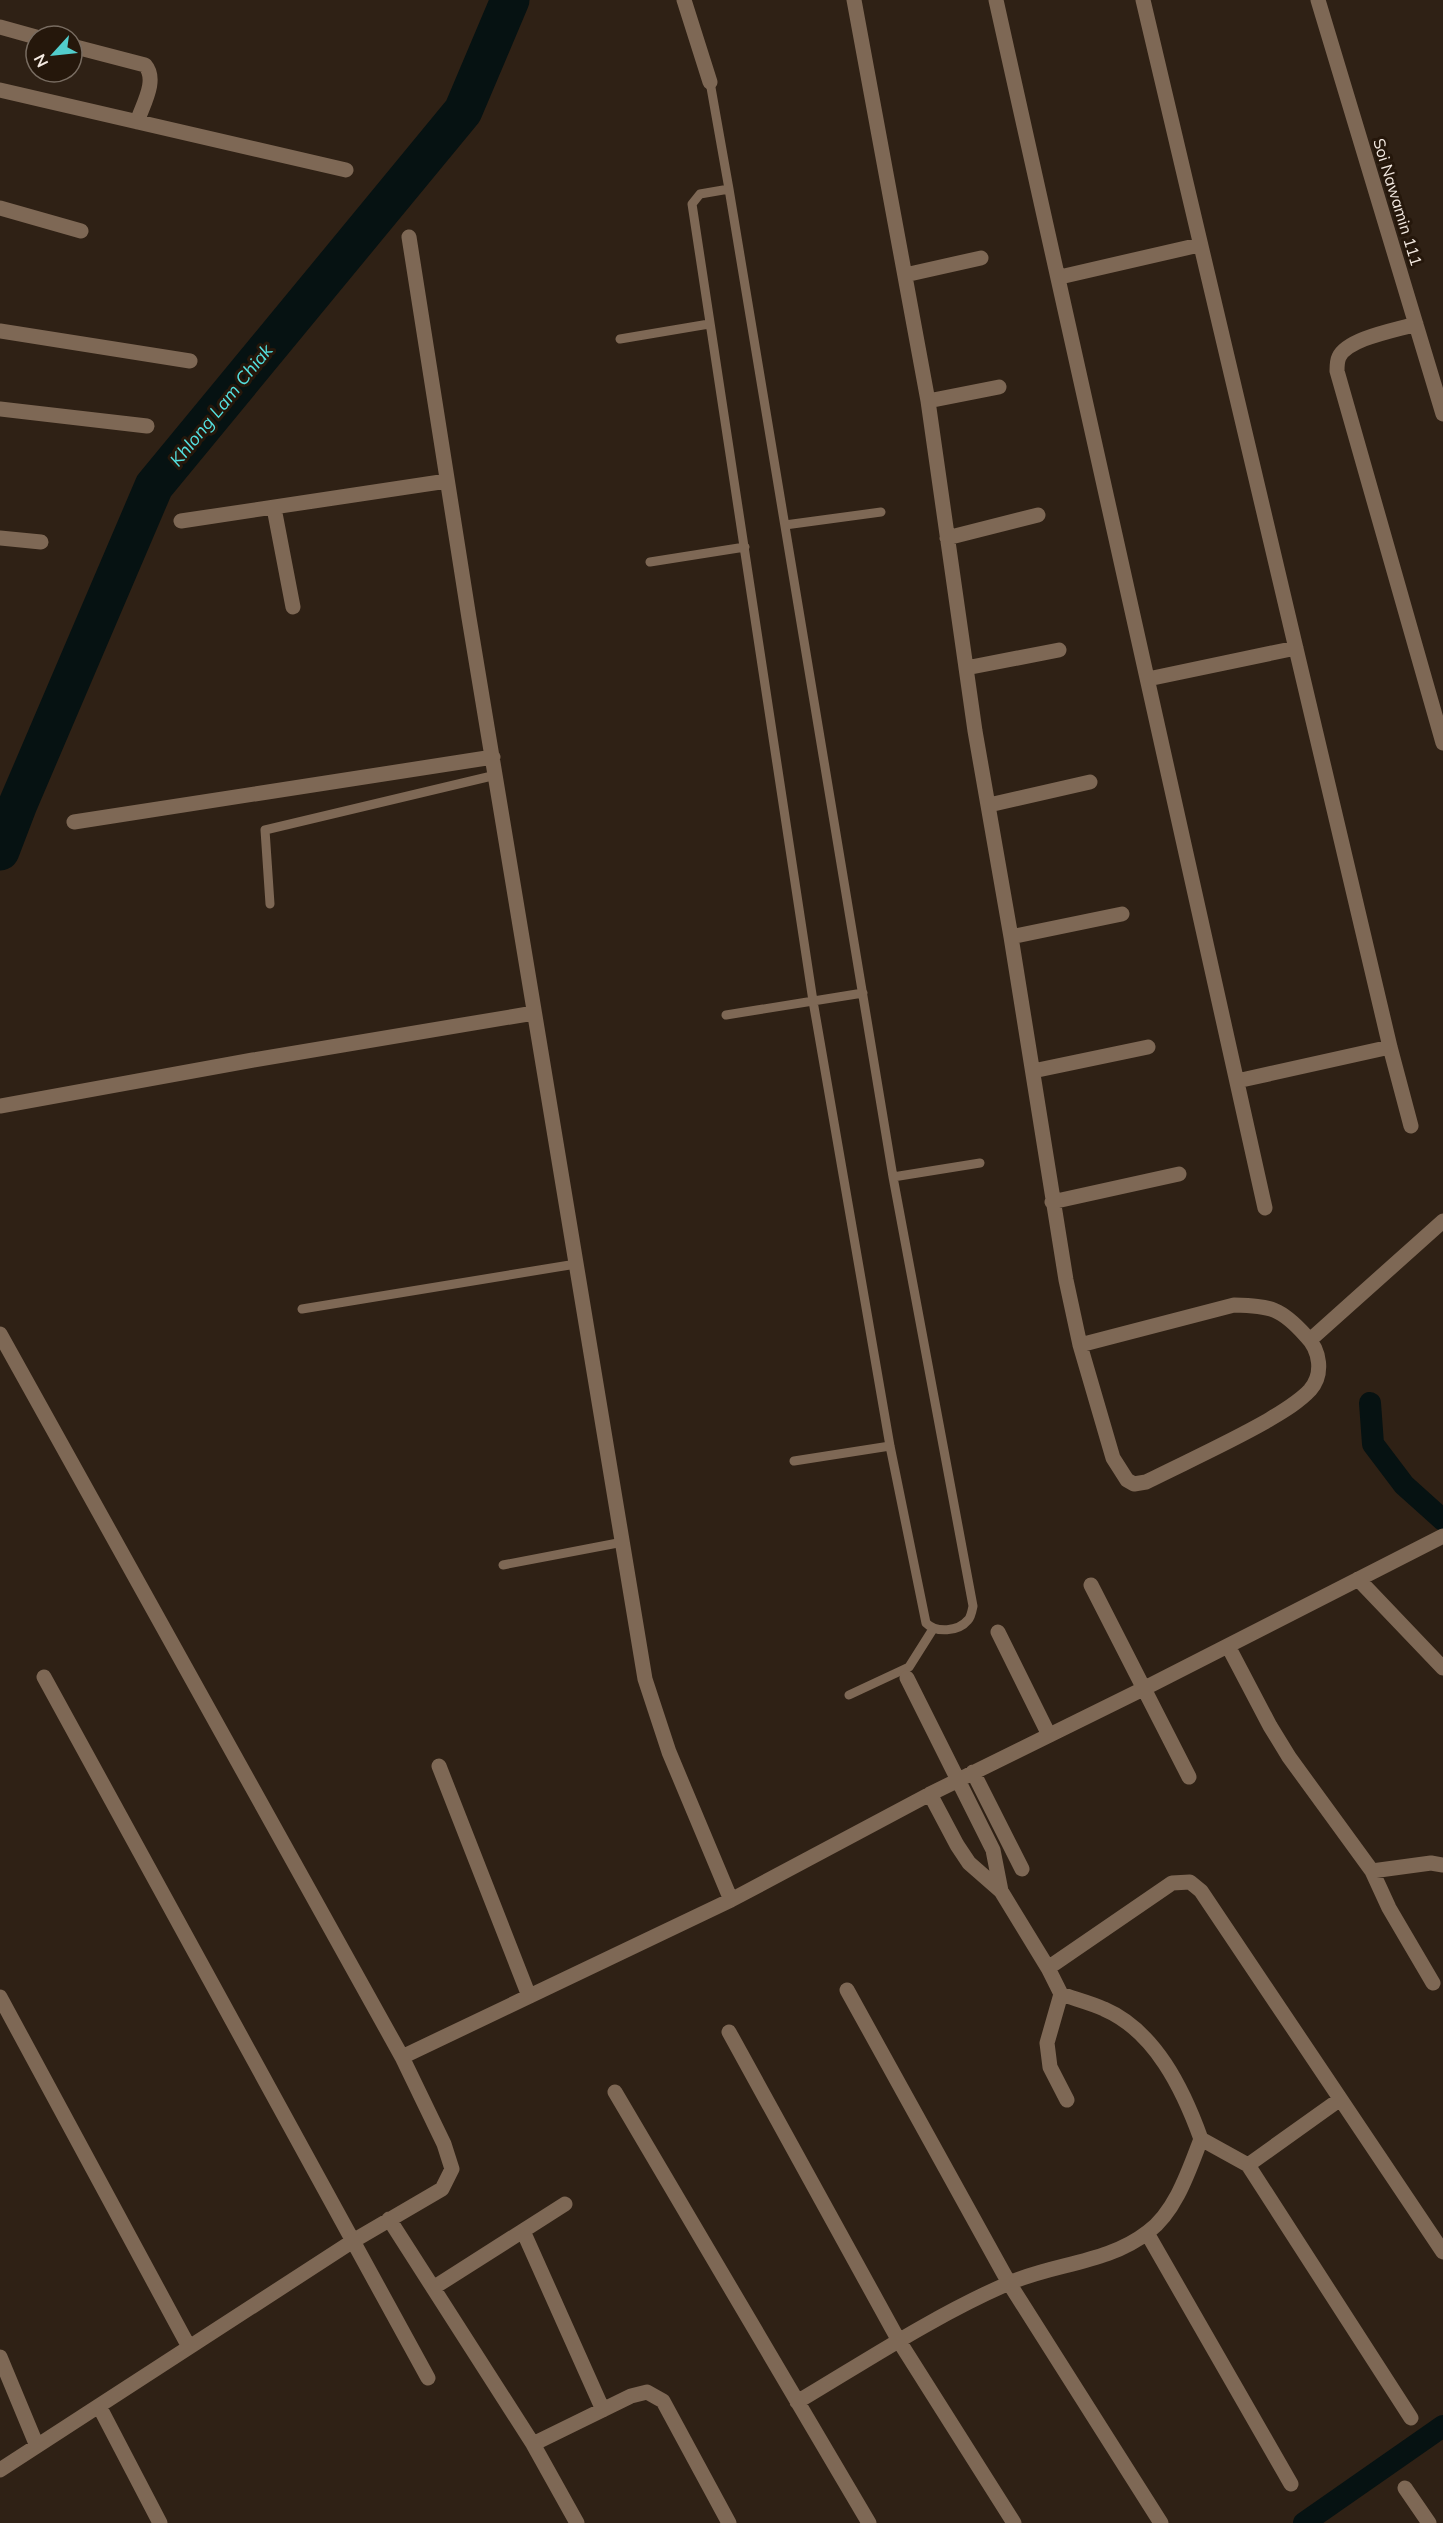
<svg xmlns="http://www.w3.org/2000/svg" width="1443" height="2523" viewBox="0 0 1443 2523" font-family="Mulish,sans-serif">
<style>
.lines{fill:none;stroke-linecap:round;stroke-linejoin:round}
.canal{stroke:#061212;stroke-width:22}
.river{stroke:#061212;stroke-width:39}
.service{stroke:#7e6855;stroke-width:9}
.minor{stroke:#7e6855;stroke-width:15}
.labels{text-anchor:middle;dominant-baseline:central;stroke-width:6;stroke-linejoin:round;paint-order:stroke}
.street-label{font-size:16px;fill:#f5ebe3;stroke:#25170b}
.water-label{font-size:18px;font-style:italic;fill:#54e0e0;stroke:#25170b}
</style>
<rect width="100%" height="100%" fill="#2f2115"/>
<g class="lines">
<path class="canal" d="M1370,1403L1373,1444L1404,1485L1443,1520
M1304,2523L1443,2426"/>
<path class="river" d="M0,851L18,804L154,486L463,111L510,0"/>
<path class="service" d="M710,82L729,189L893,1177L973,1606C972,1611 971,1617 968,1620C958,1632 936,1633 926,1623L890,1446L813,1001L692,204L700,194L729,189
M620,339L709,324
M785,525L881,512
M650,562L745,547
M270,904L265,830L496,775
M726,1015L863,993
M893,1177L980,1163
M302,1309L576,1264
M794,1461L890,1446
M503,1565L623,1542
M849,1695L909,1667L933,1629"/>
<path class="minor" d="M684,0L710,82
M854,0L928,401L975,731L1011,937L1066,1280L1080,1345L1113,1458L1127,1480L1134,1484L1146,1482C1186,1462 1226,1444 1265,1422C1280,1413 1298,1403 1310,1390C1324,1374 1320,1350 1306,1336C1281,1308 1271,1306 1234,1305L1080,1345
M996,0L1265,1208
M1143,0L1390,1047L1411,1126
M1318,0L1443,414
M0,27L36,37
M72,46L145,65C158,80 143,104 137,122
M0,90L346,170
M0,208L81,231
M409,237L469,618L645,1679L669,1752L731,1900
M905,275L981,258
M1060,277L1199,245
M1416,324C1397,330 1348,338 1339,357C1337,361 1337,367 1337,371L1443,743
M0,331L190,361
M928,401L999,387
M0,409L147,426
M274,508L293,607
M181,521L447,481
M0,538L41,542
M947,538L1038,515
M966,668L1059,650
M1148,679L1296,648
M989,805L1090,782
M74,822L493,757
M1011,937L1122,914
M1033,1071L1148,1047
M1237,1081L1390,1047
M0,1106L253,1060L534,1013
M1052,1202L1179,1174
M0,1334L402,2057L444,2144L452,2169L442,2189L353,2241L0,2470
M1310,1340L1443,1221
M1358,1579L1443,1668
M1091,1585L1189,1777
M998,1632L1049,1735
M1228,1646L1270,1726L1289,1757L1372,1871L1389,1908L1433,1983
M44,1677L428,2378
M907,1678L993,1850L1001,1891
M439,1766L529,1996
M973,1772L1022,1869
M930,1794L957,1845L969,1863L1001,1891L1048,1968
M1372,1871L1431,1863L1443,1865
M847,1990L1009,2283L1161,2523
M0,1997L189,2347
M729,2032L899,2341L1014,2523
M402,2057L731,1900L930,1794L1143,1689L1443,1536
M615,2092L869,2523
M1067,2100L1050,2067L1047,2043L1061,1994L1048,1968L1172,1883L1190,1882L1201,1891L1443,2252
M1201,2139L1248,2165L1339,2100
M1248,2165L1411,2418
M389,2219L533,2444L577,2523
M523,2231L603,2410
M1147,2233L1291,2484
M433,2288L565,2204
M0,2357L37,2446
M797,2402C866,2361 934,2316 1007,2284C1053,2263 1107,2264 1148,2232C1176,2211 1189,2170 1201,2139C1183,2089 1155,2031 1104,2009C1091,2003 1075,1999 1061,1994
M99,2406L160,2523
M533,2444L631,2396L647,2392L663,2401L729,2523
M1405,2488L1429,2523"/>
</g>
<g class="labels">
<g class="street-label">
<text transform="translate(1398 202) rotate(73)">Soi Nawamin 111</text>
</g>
<g class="water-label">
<text transform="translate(221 405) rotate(-51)">Khlong Lam Chiak</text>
</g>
</g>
<g transform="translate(54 54) rotate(243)"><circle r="28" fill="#25170b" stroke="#786c61" stroke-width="1.5"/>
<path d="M0-4.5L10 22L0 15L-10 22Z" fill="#52cdcc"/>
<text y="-9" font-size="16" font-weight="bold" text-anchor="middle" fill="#f5ebe3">N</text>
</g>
</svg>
